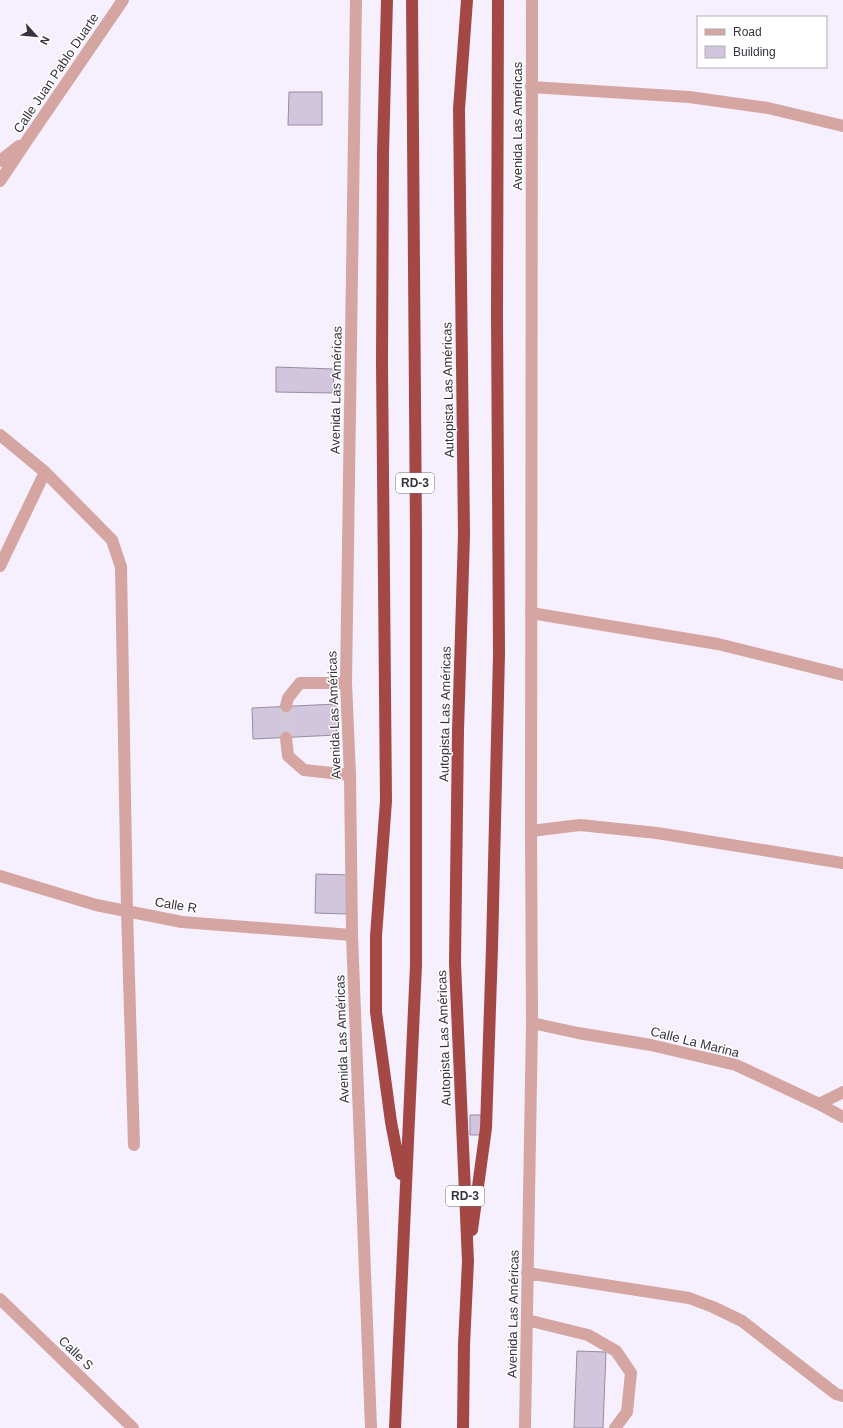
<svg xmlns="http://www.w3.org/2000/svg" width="843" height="1428" viewBox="0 0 843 1428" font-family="Arial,sans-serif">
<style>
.building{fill:#d1c6dd;stroke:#978da2}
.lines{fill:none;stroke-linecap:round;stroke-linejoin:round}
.minor-tunnel{stroke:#d0c9d7;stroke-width:12;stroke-dasharray:12 6;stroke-linecap:butt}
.minor{stroke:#d4a5a1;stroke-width:12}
.highway{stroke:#a44845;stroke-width:12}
.labels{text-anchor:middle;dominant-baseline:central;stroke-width:3;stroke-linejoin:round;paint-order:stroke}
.shield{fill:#fff;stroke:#737076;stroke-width:1}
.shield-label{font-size:12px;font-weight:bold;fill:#37323b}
.street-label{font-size:13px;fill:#37323b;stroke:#fff}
</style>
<rect width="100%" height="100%" fill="#f6effe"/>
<path class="building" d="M289,92H322V125H288Z
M276,367L334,369L333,393L276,392Z
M336,704L337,735L253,739L252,708Z
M316,874L350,875L348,914L315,913Z
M470,1115H484V1135H470Z
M577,1351L606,1352L603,1428H574Z"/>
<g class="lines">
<path class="minor-tunnel" d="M286,738V706"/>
<path class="minor" d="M356,0L346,683L350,775L352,935L371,1428
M531,87L689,97L768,108L843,126
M0,161L19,146
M0,181L28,139L123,0
M0,435L45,472L112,540L121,567L127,911L134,1145
M0,566L45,472
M531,613L718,644L843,675
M286,706L288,698L300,683H346
M286,738L288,756L304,770L350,775
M531,831L580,825L657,833L843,863
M0,876L96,905L182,922L352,935
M532,1023L578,1033L651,1045L736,1065L819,1104L843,1092
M819,1104L843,1117
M527,1273L689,1298L713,1307L742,1321L836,1394L843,1396
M0,1299L133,1428
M527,1320L588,1335L616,1351L631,1373L627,1412L615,1428
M525,1428L532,1023L531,831L532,0"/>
<path class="highway" d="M387,0L383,152L382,363L386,801L376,936V1012L391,1122L401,1174
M472,1230L486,1128L492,948L499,654L497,315L498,0
M395,1428L416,965V533L412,0
M463,1428L464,1345L468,1261L455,963L458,731L464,535L459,109L467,0"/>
</g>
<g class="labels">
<g class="shield">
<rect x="396" y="473" width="38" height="20" rx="3"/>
<rect x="446" y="1186" width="38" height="20" rx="3"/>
</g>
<g class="shield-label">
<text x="415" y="483">RD-3</text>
<text x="465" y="1196">RD-3</text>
</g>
<g class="street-label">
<text transform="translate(56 73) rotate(-56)">Calle Juan Pablo Duarte</text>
<text transform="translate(517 126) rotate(-90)">Avenida Las Américas</text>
<text transform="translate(336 390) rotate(-89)">Avenida Las Américas</text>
<text transform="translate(448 390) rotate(-91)">Autopista Las Américas</text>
<text transform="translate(445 714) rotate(-89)">Autopista Las Américas</text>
<text transform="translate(334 715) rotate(-92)">Avenida Las Américas</text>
<text transform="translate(176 905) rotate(9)">Calle R</text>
<text transform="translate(444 1038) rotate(-92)">Autopista Las Américas</text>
<text transform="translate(342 1039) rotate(-92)">Avenida Las Américas</text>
<text transform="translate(695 1042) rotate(14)">Calle La Marina</text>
<text transform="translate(513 1314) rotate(-89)">Avenida Las Américas</text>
<text transform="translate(76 1353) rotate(44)">Calle S</text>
</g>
</g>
<rect x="697" y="16" width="130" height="52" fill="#ffffff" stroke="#afadb1"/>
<rect x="705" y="29" width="20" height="6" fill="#d4a5a1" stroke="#afadb1"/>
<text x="733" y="36" font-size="12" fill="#37323b">Road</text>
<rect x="705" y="46" width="20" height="12" fill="#d1c6dd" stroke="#afadb1"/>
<text x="733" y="56" font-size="12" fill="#37323b">Building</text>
<g transform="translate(36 36) rotate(117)" stroke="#ffffff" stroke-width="3" paint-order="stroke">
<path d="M0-3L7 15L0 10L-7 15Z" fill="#37323b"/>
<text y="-6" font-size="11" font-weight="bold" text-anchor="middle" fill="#37323b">N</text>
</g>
</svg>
